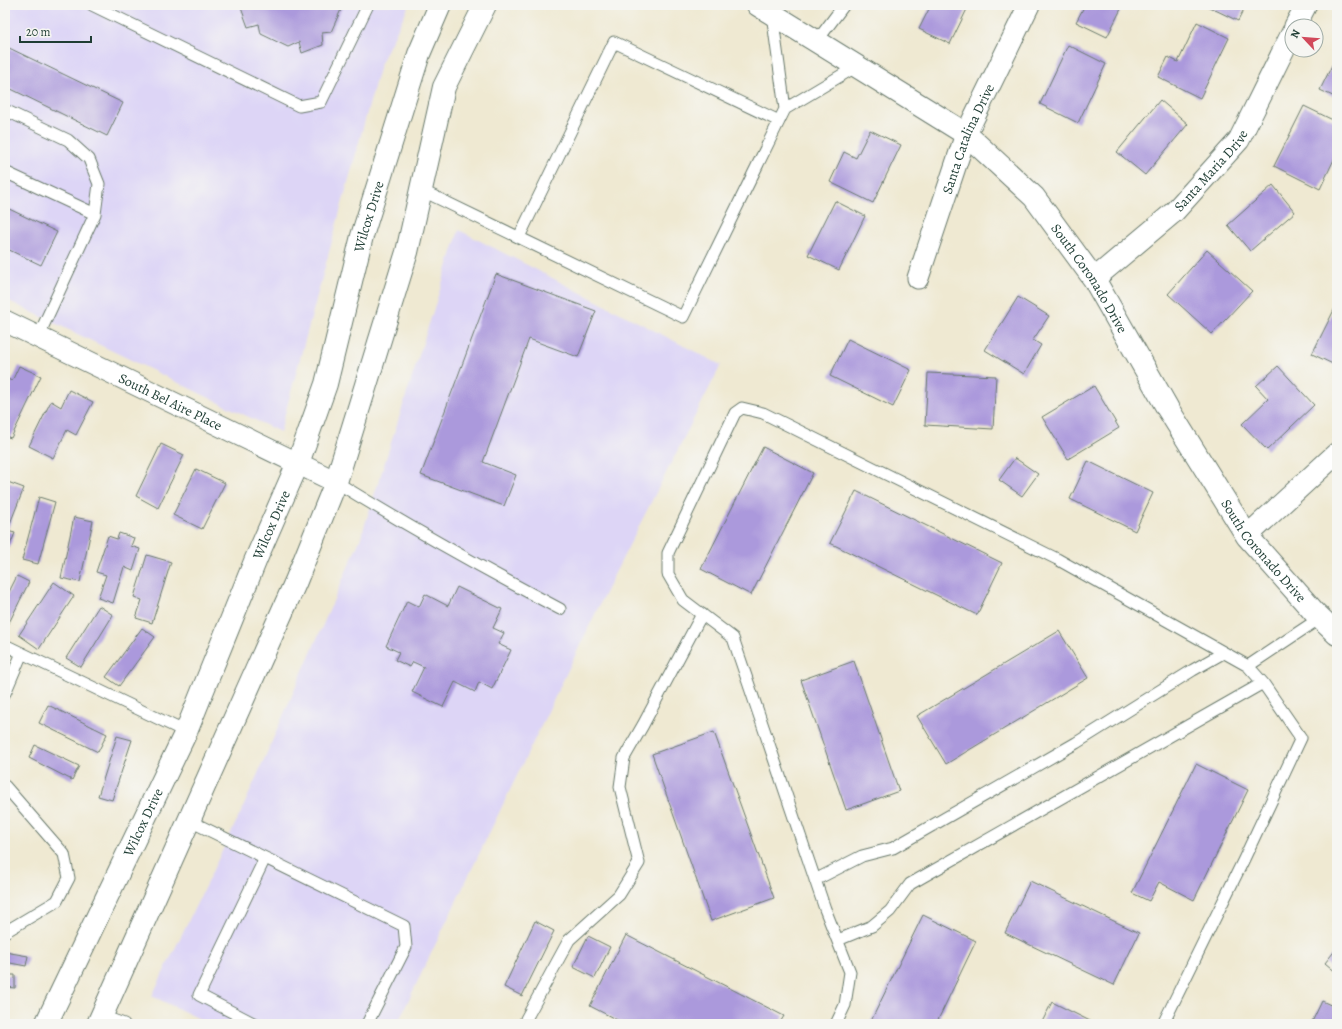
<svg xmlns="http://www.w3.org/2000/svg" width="1342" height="1029" viewBox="0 0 1342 1029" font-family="Alegreya,serif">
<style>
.built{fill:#ddd5f6}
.building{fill:#ab99dc}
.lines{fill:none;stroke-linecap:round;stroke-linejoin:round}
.service-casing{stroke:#68796b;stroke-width:13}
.minor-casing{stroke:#68796b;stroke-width:23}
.tertiary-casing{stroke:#68796b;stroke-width:24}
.service{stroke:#fff;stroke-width:11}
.minor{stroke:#fff;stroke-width:21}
.tertiary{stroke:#fff;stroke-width:22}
.labels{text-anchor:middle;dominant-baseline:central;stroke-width:3;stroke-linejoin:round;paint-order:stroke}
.street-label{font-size:14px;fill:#1f3d34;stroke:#f6f6f2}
</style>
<rect width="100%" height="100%" fill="#f6f6f2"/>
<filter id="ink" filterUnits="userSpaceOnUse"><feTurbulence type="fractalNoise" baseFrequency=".025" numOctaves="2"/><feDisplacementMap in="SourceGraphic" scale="8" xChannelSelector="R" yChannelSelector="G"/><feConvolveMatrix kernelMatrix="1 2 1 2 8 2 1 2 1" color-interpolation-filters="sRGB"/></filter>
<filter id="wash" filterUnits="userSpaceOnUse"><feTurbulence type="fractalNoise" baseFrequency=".012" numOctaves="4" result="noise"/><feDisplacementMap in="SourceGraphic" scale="16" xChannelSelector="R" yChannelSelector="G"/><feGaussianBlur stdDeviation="0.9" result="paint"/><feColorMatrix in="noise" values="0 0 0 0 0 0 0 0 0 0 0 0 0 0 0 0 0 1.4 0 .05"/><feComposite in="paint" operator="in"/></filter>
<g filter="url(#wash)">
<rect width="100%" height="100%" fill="#efe9d2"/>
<path class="built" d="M5,5H409L380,65L280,432L5,299Z
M459,230L721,365L612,579L397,1024H210L152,996L242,810L360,540Z"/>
<g id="blocks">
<path class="building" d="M240,5H343L331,32L322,33L323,45L302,53L299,42L288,47L261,34L259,24L248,27Z
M931,5H969L950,44L919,29Z
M1085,5H1123L1107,37L1076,22Z
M1208,5H1246L1238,21L1207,6Z
M1197,22L1229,38L1200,98L1158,77L1168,57L1178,62Z
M1068,45L1106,64L1078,123L1040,104Z
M5,46L123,103L107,136L5,86Z
M1337,55V98L1320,90Z
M1160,100L1188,124L1145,175L1117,152Z
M1304,106L1337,122V153L1320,189L1274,166Z
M870,130L901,145L873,203L830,182L844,152L856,158Z
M1273,185L1295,212L1250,251L1228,225Z
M835,201L865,216L839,270L808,255Z
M5,207L57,232L41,265L5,248Z
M1207,250L1252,291L1212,334L1168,294Z
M496,274L596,311L578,357L529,339L483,462L516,475L504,506L421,475Z
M1018,297L1049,316L1033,340L1041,345L1024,374L985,350Z
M1337,304V366L1312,354Z
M848,339L911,370L893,407L830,376Z
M19,366L41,376L11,438L5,436V378L12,381Z
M1278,366L1314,405L1267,450L1242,424L1268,399L1256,386Z
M928,373L996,376L993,429L925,425Z
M1094,386L1119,428L1068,459L1042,417Z
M69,390L93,402L76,435L67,430L53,458L29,446L51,401L61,407Z
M161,444L184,455L158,508L136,496Z
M763,447L813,473L751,595L701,569Z
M1015,458L1038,474L1022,496L999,480Z
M1088,461L1153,493L1135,531L1070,499Z
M196,469L225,483L202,529L173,515Z
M5,481L24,488L7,531L15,533L8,550L5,549Z
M856,491L1002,563L977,615L830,543Z
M39,497L55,502L38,564L22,560Z
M74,517L93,521L80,582L61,578Z
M119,533L134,538L131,546L140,549L133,571L124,567L113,603L98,598L106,575L96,572L108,536L117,539Z
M147,555L171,562L152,623L136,618L142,600L134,597Z
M17,576L29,582L5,631V600Z
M54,582L74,596L39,649L19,635Z
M457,587L502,609L493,628L504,633L498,644L511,650L492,689L479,682L475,692L455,682L443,707L412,692L424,667L413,662L410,667L395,660L399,652L386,646L407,601L419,607L425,594L448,606Z
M99,606L113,615L81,667L66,658Z
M142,628L155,637L119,686L106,677Z
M1059,631L1088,678L946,764L917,716Z
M854,661L899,791L846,810L801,680Z
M48,705L107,734L98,752L39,723Z
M714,732L774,898L711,921L652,754Z
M117,736L132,740L112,800L98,796Z
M35,745L79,766L72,780L29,758Z
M1196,764L1248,790L1194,900L1159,882L1149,901L1132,893Z
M1030,881L1139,933L1114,985L1005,933Z
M923,915L976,941L936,1024H872L870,1023Z
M535,921L554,931L522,996L504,987Z
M626,935L784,1016L779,1024H625L590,1006Z
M588,936L610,947L595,978L573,967Z
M1337,948V973L1325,963Z
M5,952L28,956L26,966L5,962Z
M5,975H15V988L5,987Z
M1322,1001L1337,1008V1024H1311Z
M1052,1002L1096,1024H1041Z"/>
</g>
</g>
<g filter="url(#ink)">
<use href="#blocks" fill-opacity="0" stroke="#68796b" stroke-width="1"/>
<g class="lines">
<defs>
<path id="service" d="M92,5L299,106L321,102L368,5
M772,14L785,109
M817,41L844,5
M5,110L68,140L89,159L99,184L95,214L38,337
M5,172L95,214
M421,190L683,317L785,109L857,66
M519,237L614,42L779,121
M336,482C409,527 484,569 560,609
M5,645L186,732
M1248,666L1320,618
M5,693L22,653
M5,786L64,854L69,878L57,901L5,932
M190,821L404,926L406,947L367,1024
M815,880L862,856L893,848L1076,743L1193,670L1223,653
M838,940L872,926L890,911L910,884L1263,683
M102,1016L124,1024
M255,1024L199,995L265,858
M528,1024L526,1019L569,940L619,895L639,863L620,787L624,758L643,725L702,614
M836,1024L845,1005L850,972L825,909L733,638L683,600L668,574V553L735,413L742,408L763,413L1057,559L1248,666L1263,683L1301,738L1244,859L1163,1024"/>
<g id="minor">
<path d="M1295,26L1306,5"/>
<path id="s1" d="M918,278L966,134L1029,5"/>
<path id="s2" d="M1094,279L1174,212L1239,140L1292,33"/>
<path id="s3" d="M5,321L336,482"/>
<path d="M1247,536L1337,453"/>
</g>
<g id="tertiary">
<path id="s4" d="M758,5L966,134L1034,197L1094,279L1168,409L1247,536L1315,613L1337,634"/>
<path id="s5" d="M46,1024L186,732L256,559L298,463L326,384L362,236L419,54L440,5"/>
<path d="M98,1024L296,581L336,482L407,252L444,87L485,5"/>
</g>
</defs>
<use href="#service" class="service-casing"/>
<use href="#minor" class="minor-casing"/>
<use href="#tertiary" class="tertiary-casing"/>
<use href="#service" class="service"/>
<use href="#minor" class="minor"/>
<use href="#tertiary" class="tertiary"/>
</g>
</g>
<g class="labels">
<g class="street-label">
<text stroke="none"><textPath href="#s1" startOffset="148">Santa Catalina Drive</textPath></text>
<text stroke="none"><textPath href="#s2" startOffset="160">Santa Maria Drive</textPath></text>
<text stroke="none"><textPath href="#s5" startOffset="872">Wilcox Drive</textPath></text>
<text stroke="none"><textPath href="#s4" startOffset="436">South Coronado Drive</textPath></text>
<text stroke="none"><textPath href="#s3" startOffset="184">South Bel Aire Place</textPath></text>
<text stroke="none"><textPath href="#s5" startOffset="548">Wilcox Drive</textPath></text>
<text stroke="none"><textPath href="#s4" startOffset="760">South Coronado Drive</textPath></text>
<text stroke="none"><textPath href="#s5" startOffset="224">Wilcox Drive</textPath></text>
</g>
</g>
<rect width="1342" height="1029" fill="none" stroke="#f6f6f2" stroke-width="20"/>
<g transform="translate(1304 38) rotate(296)"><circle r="19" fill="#f6f6f2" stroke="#a0aca6"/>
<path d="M0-3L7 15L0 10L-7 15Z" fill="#d1495b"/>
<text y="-6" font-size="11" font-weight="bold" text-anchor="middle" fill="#1f3d34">N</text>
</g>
<path d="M20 36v6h71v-6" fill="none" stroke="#1f3d34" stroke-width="2"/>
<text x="26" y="36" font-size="12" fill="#1f3d34" stroke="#f6f6f2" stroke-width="3" paint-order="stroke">20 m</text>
</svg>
